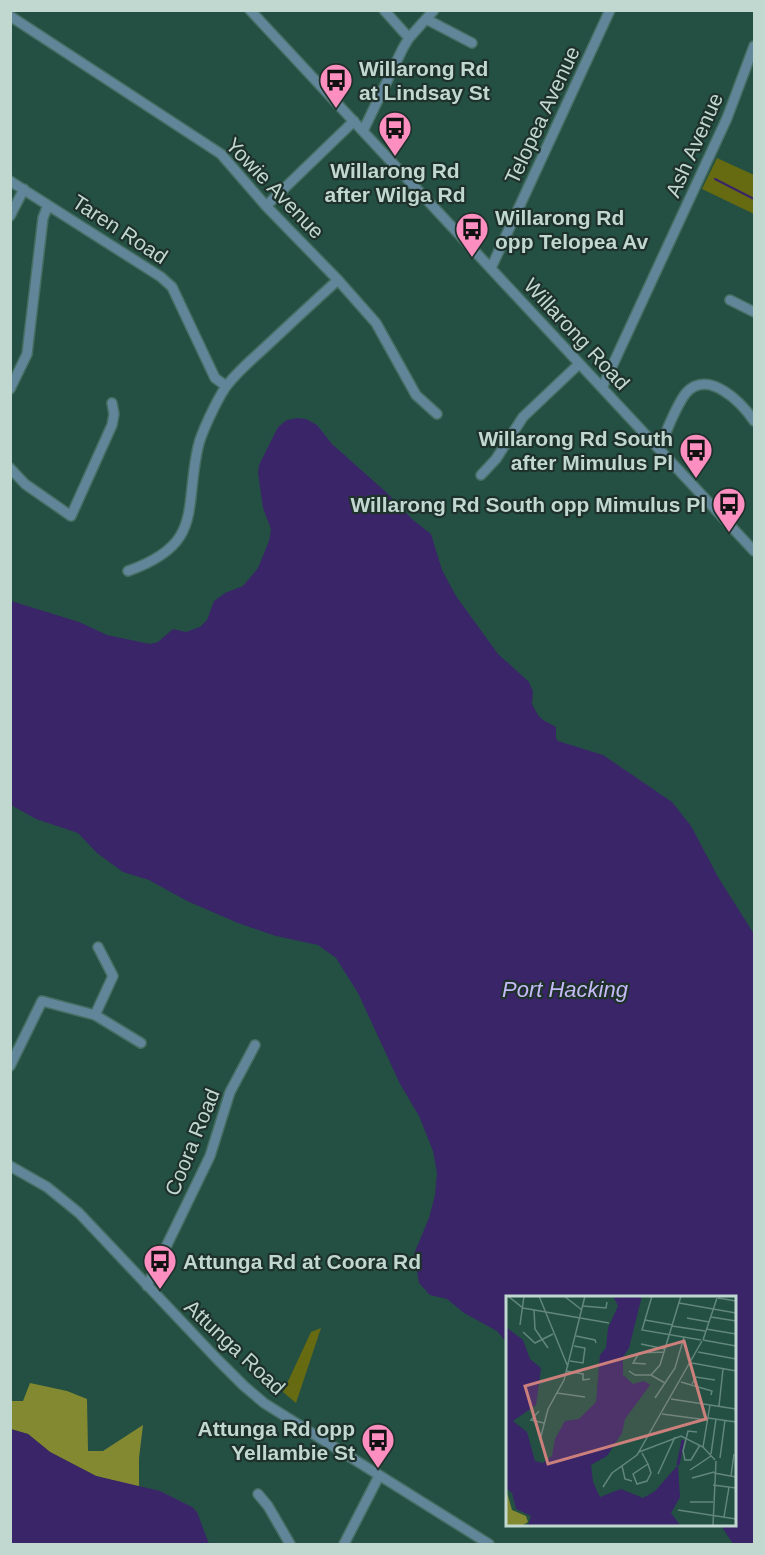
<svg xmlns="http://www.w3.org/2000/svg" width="765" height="1555" viewBox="0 0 765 1555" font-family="Helvetica,sans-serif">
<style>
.green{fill:#666a10}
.forest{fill:#838930}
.water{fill:#392568}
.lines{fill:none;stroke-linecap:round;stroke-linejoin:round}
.stream{stroke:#392568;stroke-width:2}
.minor-casing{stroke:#476e63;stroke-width:12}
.minor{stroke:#618599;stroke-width:9}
.labels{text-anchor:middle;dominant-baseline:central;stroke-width:4.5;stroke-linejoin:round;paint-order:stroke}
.poi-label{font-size:21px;font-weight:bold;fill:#c1d8d0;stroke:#1f312b;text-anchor:start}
.street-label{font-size:21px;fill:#c1d8d0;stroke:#1f312b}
.water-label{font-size:22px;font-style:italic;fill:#c5baf7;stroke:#1f312b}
.inset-river{fill:none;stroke:#392568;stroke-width:3}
.inset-road{fill:none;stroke:#63867c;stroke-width:1.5}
.view{fill:#cc807c;fill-opacity:0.15;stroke:#cc807c;stroke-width:3}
.inset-edge{fill:none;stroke:#c1d8d0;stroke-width:3}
</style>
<rect width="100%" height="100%" fill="#245044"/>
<path class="green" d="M717,158L754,175V214L702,189Z
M321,1328L296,1403L283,1392L311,1332Z"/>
<path class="forest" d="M30,1383L67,1391L87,1399L88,1451H103L143,1425L139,1458V1487L96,1476L50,1452L28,1434L11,1429L10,1401H23Z"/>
<path class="water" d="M298,418L306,419L317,425L332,444L387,493L413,520L431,534L442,570L456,596L498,654L529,682L533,692L532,704L538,715L543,720L556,727V738L558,741L603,755L672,802L691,826L718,877L754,934V1544H733L720,1524H734V1297H507V1343L497,1331L464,1313L447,1299L430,1295L419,1283L414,1254L429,1218L435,1195L437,1173L433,1151L419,1116L400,1084L358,993L336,958L318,945L276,936L238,923L187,901L149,880L123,872L97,853L78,833L36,819L11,805V601L79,622L107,635L150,644L158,642L173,629L186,632L200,627L207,620L214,601L225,593L243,586L258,568L269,541L271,529L263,508L258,473L259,465L278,427L287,420Z
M10,1429L28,1434L50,1452L96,1476L160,1491L192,1507L197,1512L209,1544H11Z"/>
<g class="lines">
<path class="stream" d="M715,179L754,199"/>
<defs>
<path id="minor" d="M250,10L754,551
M384,10L409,38
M10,16L221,154L266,206L338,280L376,323L416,395L437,414
M426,19L472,43
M363,131L403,48L409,38L434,10
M10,181L161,277L172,287L215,378L226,386
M266,206L354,121
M10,216L24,189
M491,268L610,10
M730,300L754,312
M602,388L727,118L754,46
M10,389L27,354L43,218L48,205
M659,449C666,433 675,407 686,393C708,368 742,403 754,421
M10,468L25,484L71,516L112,425L114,414L112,403
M481,475L496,459L523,417L579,364
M128,571C204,544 184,510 198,447C201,433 217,400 225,388C234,375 248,363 260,352C286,328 311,304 338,280
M95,1015L141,1043
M10,1066L42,1001L95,1015L113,976L98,947
M10,1166L47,1187L79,1213L217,1359L244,1386L264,1403L489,1544
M147,1286L210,1156L230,1092L255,1045
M258,1494L268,1506L290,1544
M344,1544L379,1476"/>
</defs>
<use href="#minor" class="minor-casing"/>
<use href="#minor" class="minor"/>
</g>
<defs>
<symbol id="bus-pin" viewBox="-11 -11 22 30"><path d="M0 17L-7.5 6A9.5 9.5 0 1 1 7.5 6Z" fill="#fd8ec0" stroke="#1f312b"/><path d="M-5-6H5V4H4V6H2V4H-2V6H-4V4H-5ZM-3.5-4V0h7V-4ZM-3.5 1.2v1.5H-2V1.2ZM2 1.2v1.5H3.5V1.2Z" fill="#111"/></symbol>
</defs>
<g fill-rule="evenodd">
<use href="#bus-pin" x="317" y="61" width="38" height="52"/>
<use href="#bus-pin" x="376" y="109" width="38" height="52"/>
<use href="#bus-pin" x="453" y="210" width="38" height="52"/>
<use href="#bus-pin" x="677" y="431" width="38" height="52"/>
<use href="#bus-pin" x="710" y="485" width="38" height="52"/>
<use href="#bus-pin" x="141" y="1242" width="38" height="52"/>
<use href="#bus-pin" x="359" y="1421" width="38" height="52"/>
</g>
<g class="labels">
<g class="poi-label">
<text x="359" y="68">Willarong Rd<tspan x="359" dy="24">at Lindsay St</tspan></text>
<text x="395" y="170" text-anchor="middle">Willarong Rd<tspan x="395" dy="24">after Wilga Rd</tspan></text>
<text x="495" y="217">Willarong Rd<tspan x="495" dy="24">opp Telopea Av</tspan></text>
<text x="673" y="438" text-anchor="end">Willarong Rd South<tspan x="673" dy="24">after Mimulus Pl</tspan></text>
<text x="706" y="504" text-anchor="end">Willarong Rd South opp Mimulus Pl</text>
<text x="183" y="1261">Attunga Rd at Coora Rd</text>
<text x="355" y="1428" text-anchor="end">Attunga Rd opp<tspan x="355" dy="24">Yellambie St</tspan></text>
</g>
<g class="street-label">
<text transform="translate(542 115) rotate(-65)">Telopea Avenue</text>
<text transform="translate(694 145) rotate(-66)">Ash Avenue</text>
<text transform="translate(275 188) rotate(46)">Yowie Avenue</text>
<text transform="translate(120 229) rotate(33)">Taren Road</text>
<text transform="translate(577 334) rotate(47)">Willarong Road</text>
<text transform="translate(192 1142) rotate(-68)">Coora Road</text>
<text transform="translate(235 1347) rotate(43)">Attunga Road</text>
</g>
<g class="water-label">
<text x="565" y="989">Port Hacking</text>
</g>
</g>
<g transform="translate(506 1296)">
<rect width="230" height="230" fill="#245044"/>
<path d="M0,193L6,214L20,220L22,226L17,229H0Z" fill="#838930"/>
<path d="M107,0H136L123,52L117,61V79L127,88L138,85L144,89L119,123L116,137L101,160L85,169L87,186L94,201L115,193L137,202L149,195L172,169L174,201L165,217L174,229H22L25,220L10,213L6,197L0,192V31L17,44L24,63L35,72L30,109L7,125L21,136L29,165L37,167L46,160L49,143L59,125L73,123L90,106L94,59L100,52L102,32L112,10Z" fill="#392568"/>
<path class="inset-river" d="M172,169L177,144"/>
<path class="inset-road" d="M2,0L17,12L103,27M33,0L62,71M58,0L76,14M146,0L136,34L195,44M212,2L230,5M173,7L230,17M77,10L100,12L101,6M28,14L29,33L42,52M205,21L230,25M181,22L203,26M139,24L167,29M14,29L18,0M166,30L199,35M200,33L230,38M17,36L29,47L47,38M70,40L89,44L90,47M197,44L211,2M197,44L230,50M135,48L159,53M192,56L230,63M64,65L77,67L79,52L68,50M186,67L230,75M140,68L127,67L133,57L158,56M60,75L77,78V84L84,83M123,75L129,79H145L159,87M145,79L154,69L175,0M175,86L206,95L205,99M186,88L190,81L209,84M51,97L79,101M149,102L169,72L178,41M165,103L230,113M213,110L217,73M33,115L25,124L38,127M156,118L201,124M202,122L230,126M191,136L182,135L177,155L179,164H185L194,149M34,144L42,113L58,84L79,0M197,151L204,109M133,156L175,140L197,151L209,164M136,157L142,168L145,177L141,185L131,188L127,178L142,168M205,158L210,123M214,162L219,124M116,170L119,183L126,185M184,174L205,160M208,177L230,181M152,178L169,141M225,180L228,158M186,182L208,176M207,189L230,192M97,191L106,177L131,159L196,45M184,206H207M172,214L230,223M218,221L223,191M207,229L210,165"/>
<path class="view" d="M178,45L200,123L42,168L19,90Z"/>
<rect width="230" height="230" class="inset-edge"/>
</g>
<rect width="765" height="1555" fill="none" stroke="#c1d8d0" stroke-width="24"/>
</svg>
